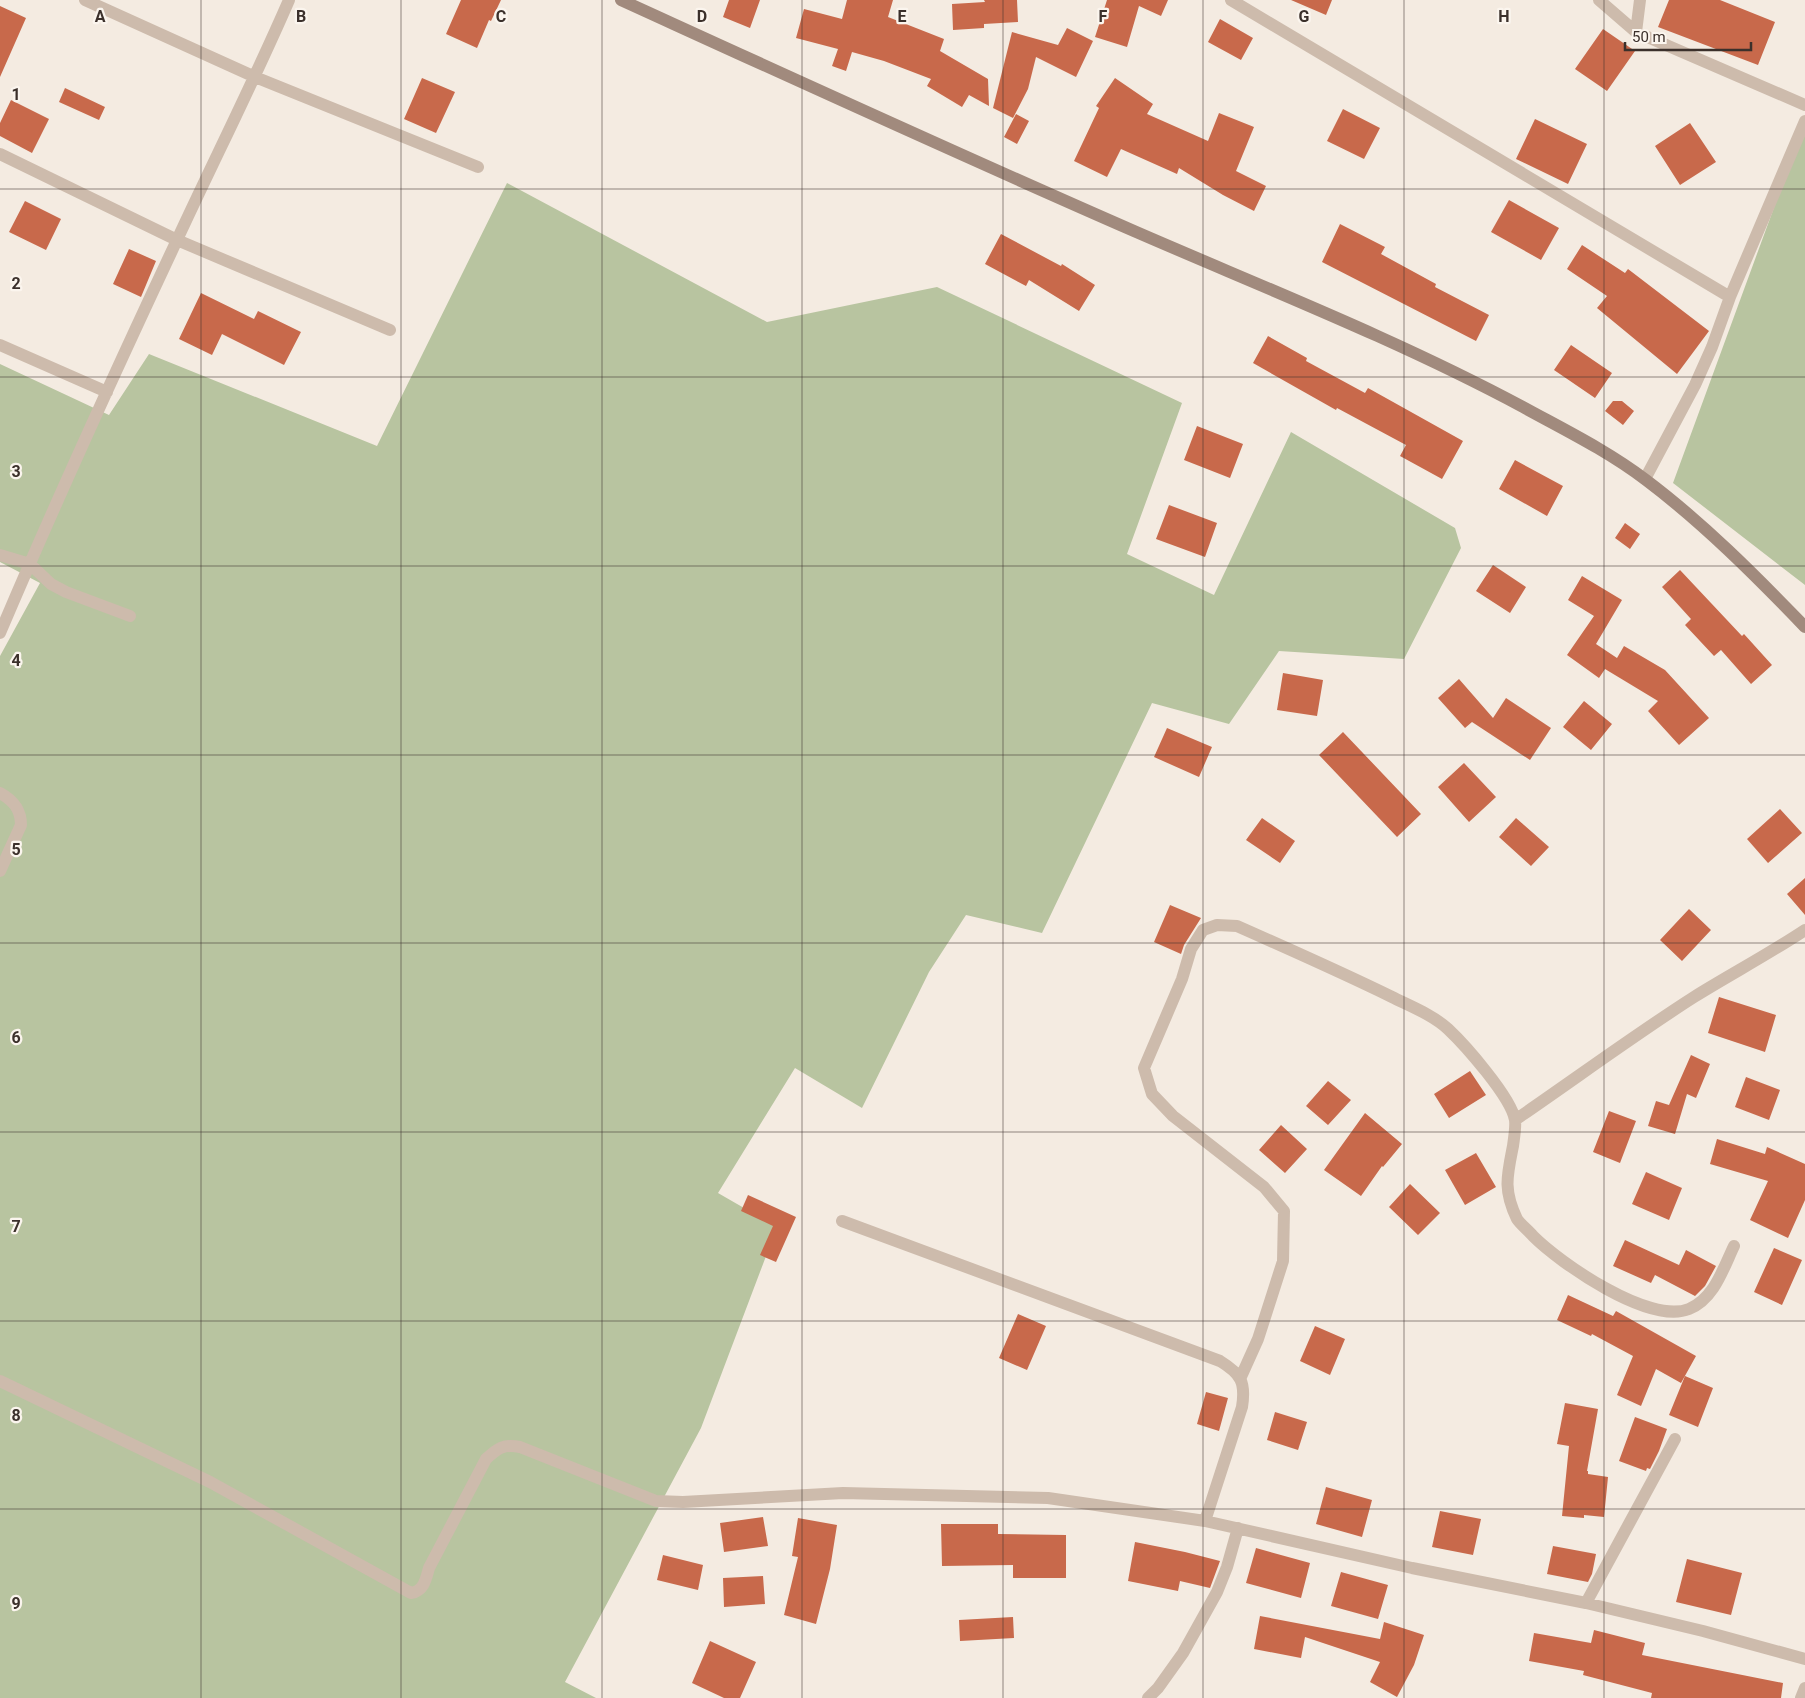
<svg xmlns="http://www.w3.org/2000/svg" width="1805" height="1698" viewBox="0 0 1805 1698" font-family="Roboto,sans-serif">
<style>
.green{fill:#b8c4a0}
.building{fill:#c8694b}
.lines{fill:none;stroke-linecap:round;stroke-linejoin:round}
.minor{stroke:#cdbbac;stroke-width:12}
.secondary{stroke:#a18a7d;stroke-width:12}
.grid{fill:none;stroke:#3b302b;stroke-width:1;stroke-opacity:0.55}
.grid-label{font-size:16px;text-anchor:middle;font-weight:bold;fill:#3b302b;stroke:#fbf5ee;stroke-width:4.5;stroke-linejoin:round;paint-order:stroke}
</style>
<rect width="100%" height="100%" fill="#f4ebe1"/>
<path class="green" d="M1805,123V585L1673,483Z
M507,183L767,322L937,287L1182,403L1127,554L1214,595L1291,432L1455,528L1461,548L1404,659L1279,651L1229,724L1152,703L1042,933L966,915L929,972L862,1108L795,1068L718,1193L777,1227L701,1428L565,1682L596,1698H0V656L40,583L0,562V364L109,415L149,354L377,446Z"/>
<path class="building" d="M461,0H501L491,21L489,20L477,48L446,34Z
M729,0H760L750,28L723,17Z
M847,0H893L888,17L944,39L940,51L988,79L989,106L969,95L962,107L927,86L931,79L884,61L852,52L846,71L832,66L838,49L796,38L804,9L842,19Z
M984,0H1017L1018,22L984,24V28L953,30L952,4L985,2Z
M1107,0H1168L1161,16L1139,6L1127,47L1095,37Z
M1291,0H1332L1326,15Z
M1669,0H1720L1775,22L1758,65L1658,27Z
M0,6L26,18L0,77Z
M1220,19L1253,38L1241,60L1208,42Z
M1067,28L1093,41L1076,77L1036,57L1028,89L1013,118L993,108L1012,32L1058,45Z
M1603,29L1635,51L1607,91L1575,69Z
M422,78L455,92L436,133L404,119Z
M1115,78L1153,104L1147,114L1208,141L1219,113L1254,127L1236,171L1266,186L1254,211L1223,195L1179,168L1177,174L1121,149L1107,177L1074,161L1099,108L1096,106Z
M65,88L105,107L99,120L59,102Z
M11,100L49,119L32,153L0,136V123Z
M1343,109L1380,128L1364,159L1327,141Z
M1016,114L1029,121L1017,144L1004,137Z
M1535,119L1587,144L1568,184L1516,159Z
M1690,123L1716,162L1680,185L1655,146Z
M1509,200L1559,228L1541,260L1491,232Z
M25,201L61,219L46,250L9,232Z
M1340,224L1385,247L1381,254L1436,284L1435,287L1489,315L1476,341L1322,262Z
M1001,234L1061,266L1062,264L1095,285L1079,311L1029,280L1026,286L985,264Z
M1582,245L1625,273L1628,269L1709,331L1677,374L1597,308L1607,296L1567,269Z
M129,249L156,261L141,297L113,284Z
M201,293L254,319L258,311L301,332L284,365L222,334L212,355L179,339Z
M1268,336L1307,358L1306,361L1365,393L1368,388L1463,441L1442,479L1400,456L1406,445L1337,408L1336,410L1253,363Z
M1571,345L1612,373L1595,398L1554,370Z
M1613,401H1622L1634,411L1623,425L1605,411Z
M1197,426L1243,444L1230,478L1184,460Z
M1515,460L1563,486L1547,516L1499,489Z
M1169,505L1217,523L1205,557L1156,539Z
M1625,523L1640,534L1630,549L1615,538Z
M1493,565L1526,587L1510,613L1476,591Z
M1680,570L1742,636L1744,634L1772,665L1751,684L1721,650L1714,656L1685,625L1691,619L1662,587Z
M1582,576L1622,600L1596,644L1617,658L1624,646L1665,670L1709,718L1679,745L1648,711L1658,701L1605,669L1599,678L1567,655L1594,616L1568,600Z
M1283,673L1323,680L1317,716L1277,710Z
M1459,679L1493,718L1506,698L1551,728L1530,760L1472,722L1465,728L1438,698Z
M1584,701L1612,724L1591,750L1563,727Z
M1167,728L1212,747L1199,777L1154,757Z
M1343,732L1421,814L1397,837L1319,755Z
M1464,763L1496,797L1469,822L1438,787Z
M1780,809L1802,833L1768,863L1747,839Z
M1262,818L1295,841L1280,863L1246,840Z
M1516,818L1549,847L1531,866L1499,837Z
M1805,878V915L1787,894Z
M1170,905L1201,918L1184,945L1181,954L1154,942Z
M1689,909L1711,930L1682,961L1660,940Z
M1719,997L1776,1015L1765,1052L1708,1033Z
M1691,1055L1710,1064L1696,1098L1687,1094L1675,1134L1648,1126L1656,1101L1669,1105Z
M1470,1071L1486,1095L1449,1118L1434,1094Z
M1746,1077L1780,1090L1769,1120L1735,1107Z
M1328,1081L1351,1100L1328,1125L1306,1106Z
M1609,1111L1636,1121L1620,1163L1593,1152Z
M1365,1113L1402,1144L1383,1167L1382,1166L1361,1196L1324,1170Z
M1281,1125L1307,1149L1285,1173L1259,1150Z
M1717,1139L1765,1154L1767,1147L1805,1164V1200L1788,1238L1750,1220L1768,1181L1710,1164Z
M1476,1153L1496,1187L1465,1205L1445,1170Z
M1646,1172L1682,1188L1669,1220L1632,1204Z
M1410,1184L1440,1213L1418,1235L1389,1207Z
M748,1195L796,1217L776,1262L760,1255L773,1226L741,1211Z
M1625,1240L1679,1265L1686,1250L1716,1266L1705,1286L1695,1296L1655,1275L1651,1283L1613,1266Z
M1774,1248L1802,1260L1782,1305L1754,1292Z
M1568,1295L1613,1316L1616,1311L1696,1356L1681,1383L1656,1369L1641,1406L1617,1395L1633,1356L1592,1334L1591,1336L1557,1320Z
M1018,1314L1046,1326L1027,1370L999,1358Z
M1315,1326L1345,1339L1330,1375L1300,1361Z
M1685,1376L1713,1388L1698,1427L1669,1415Z
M1206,1392L1228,1398L1219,1431L1197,1424Z
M1565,1403L1598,1409L1587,1471H1588V1474L1608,1477L1604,1517L1584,1515V1518L1562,1516L1569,1446L1557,1444Z
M1275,1412L1307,1422L1298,1450L1267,1440Z
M1635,1417L1667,1429L1659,1451L1650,1469L1647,1468L1646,1471L1619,1461Z
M1326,1487L1372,1500L1362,1537L1316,1524Z
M1440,1511L1481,1519L1473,1555L1432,1547Z
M763,1517L768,1546L724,1552L720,1523Z
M798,1518L837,1525L830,1569L816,1624L784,1615L798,1557L792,1556Z
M941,1524H998V1534L1066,1535V1578H1013V1565L942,1566Z
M1135,1542L1185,1552L1220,1561L1210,1588L1180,1581L1178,1591L1128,1581Z
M1553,1546L1596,1554L1592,1574L1588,1582L1547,1574Z
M1256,1548L1310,1563L1301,1598L1246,1583Z
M663,1555L703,1565L698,1590L657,1580Z
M1687,1559L1742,1573L1731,1615L1676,1602Z
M1341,1572L1388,1585L1378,1619L1331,1606Z
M763,1576L765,1604L724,1607L723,1578Z
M1260,1616L1380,1639L1384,1622L1424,1635L1414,1665L1397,1697L1370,1682L1380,1662L1305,1637L1301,1658L1254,1649Z
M1013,1617L1014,1638L960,1641L959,1620Z
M1594,1630L1645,1643L1642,1655L1783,1683L1781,1698H1651L1652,1693L1583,1675L1584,1671L1529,1661L1534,1633L1591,1643Z
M710,1641L756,1662L740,1698H724L692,1683Z"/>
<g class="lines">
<path class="minor" d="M85,0L255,77L478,167
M1231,0L1730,297
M1599,0L1636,32L1805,105
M1636,32L1640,0
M0,154L177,240L390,330
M0,345L107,392
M1645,479L1695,385L1712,347L1730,297L1805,121
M0,555L30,564L51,584L66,592L130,616
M0,633C56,501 116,370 177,240C214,160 254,81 289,0
M0,793C13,800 21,809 21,825L0,871
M1515,1120C1575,1079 1633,1036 1694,997C1731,974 1769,954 1805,930
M842,1221L1220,1361C1241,1374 1246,1382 1242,1407L1205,1521
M1240,1379L1258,1339L1283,1261L1284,1211L1264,1187L1173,1116L1152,1094L1144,1068L1182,979L1191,949L1203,930L1217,925L1237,926C1289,949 1341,972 1392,997C1410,1006 1433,1015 1448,1029C1465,1045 1511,1097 1515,1120C1516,1127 1514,1138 1513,1146C1507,1176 1503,1190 1517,1219C1521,1225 1528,1230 1533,1236C1560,1263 1649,1325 1689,1309C1714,1299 1723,1269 1734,1246
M0,1381L210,1482L411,1593C424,1591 426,1579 429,1568L486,1459C498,1448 503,1444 520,1447L656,1501L683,1502L843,1493L1048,1498L1205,1521L1412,1568L1586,1603L1703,1631L1805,1659
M1586,1603L1675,1439
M1148,1698L1158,1688L1183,1653L1217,1592L1227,1567L1238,1528
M1801,1698L1805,1688"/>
<path class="secondary" d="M621,0C792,78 962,156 1134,231C1265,288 1398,340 1523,407C1565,430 1608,451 1646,480C1703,523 1755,575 1805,627"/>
</g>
<path class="grid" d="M201,0V1698M401,0V1698M602,0V1698M802,0V1698M1003,0V1698M1203,0V1698M1404,0V1698M1604,0V1698M0,189H1805M0,377H1805M0,566H1805M0,755H1805M0,943H1805M0,1132H1805M0,1321H1805M0,1509H1805"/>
<g class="grid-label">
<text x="100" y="22">A</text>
<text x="301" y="22">B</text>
<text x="501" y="22">C</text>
<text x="702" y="22">D</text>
<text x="902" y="22">E</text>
<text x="1103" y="22">F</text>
<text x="1304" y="22">G</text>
<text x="1504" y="22">H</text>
<text x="16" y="100">1</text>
<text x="16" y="289">2</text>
<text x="16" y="477">3</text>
<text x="16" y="666">4</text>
<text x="16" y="855">5</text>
<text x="16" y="1043">6</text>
<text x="16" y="1232">7</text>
<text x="16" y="1421">8</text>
<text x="16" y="1609">9</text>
</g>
<path d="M1625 42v8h126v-8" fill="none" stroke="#3b302b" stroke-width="2.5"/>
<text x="1632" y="42" font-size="15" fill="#3b302b" stroke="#fbf5ee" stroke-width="4" paint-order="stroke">50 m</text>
</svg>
